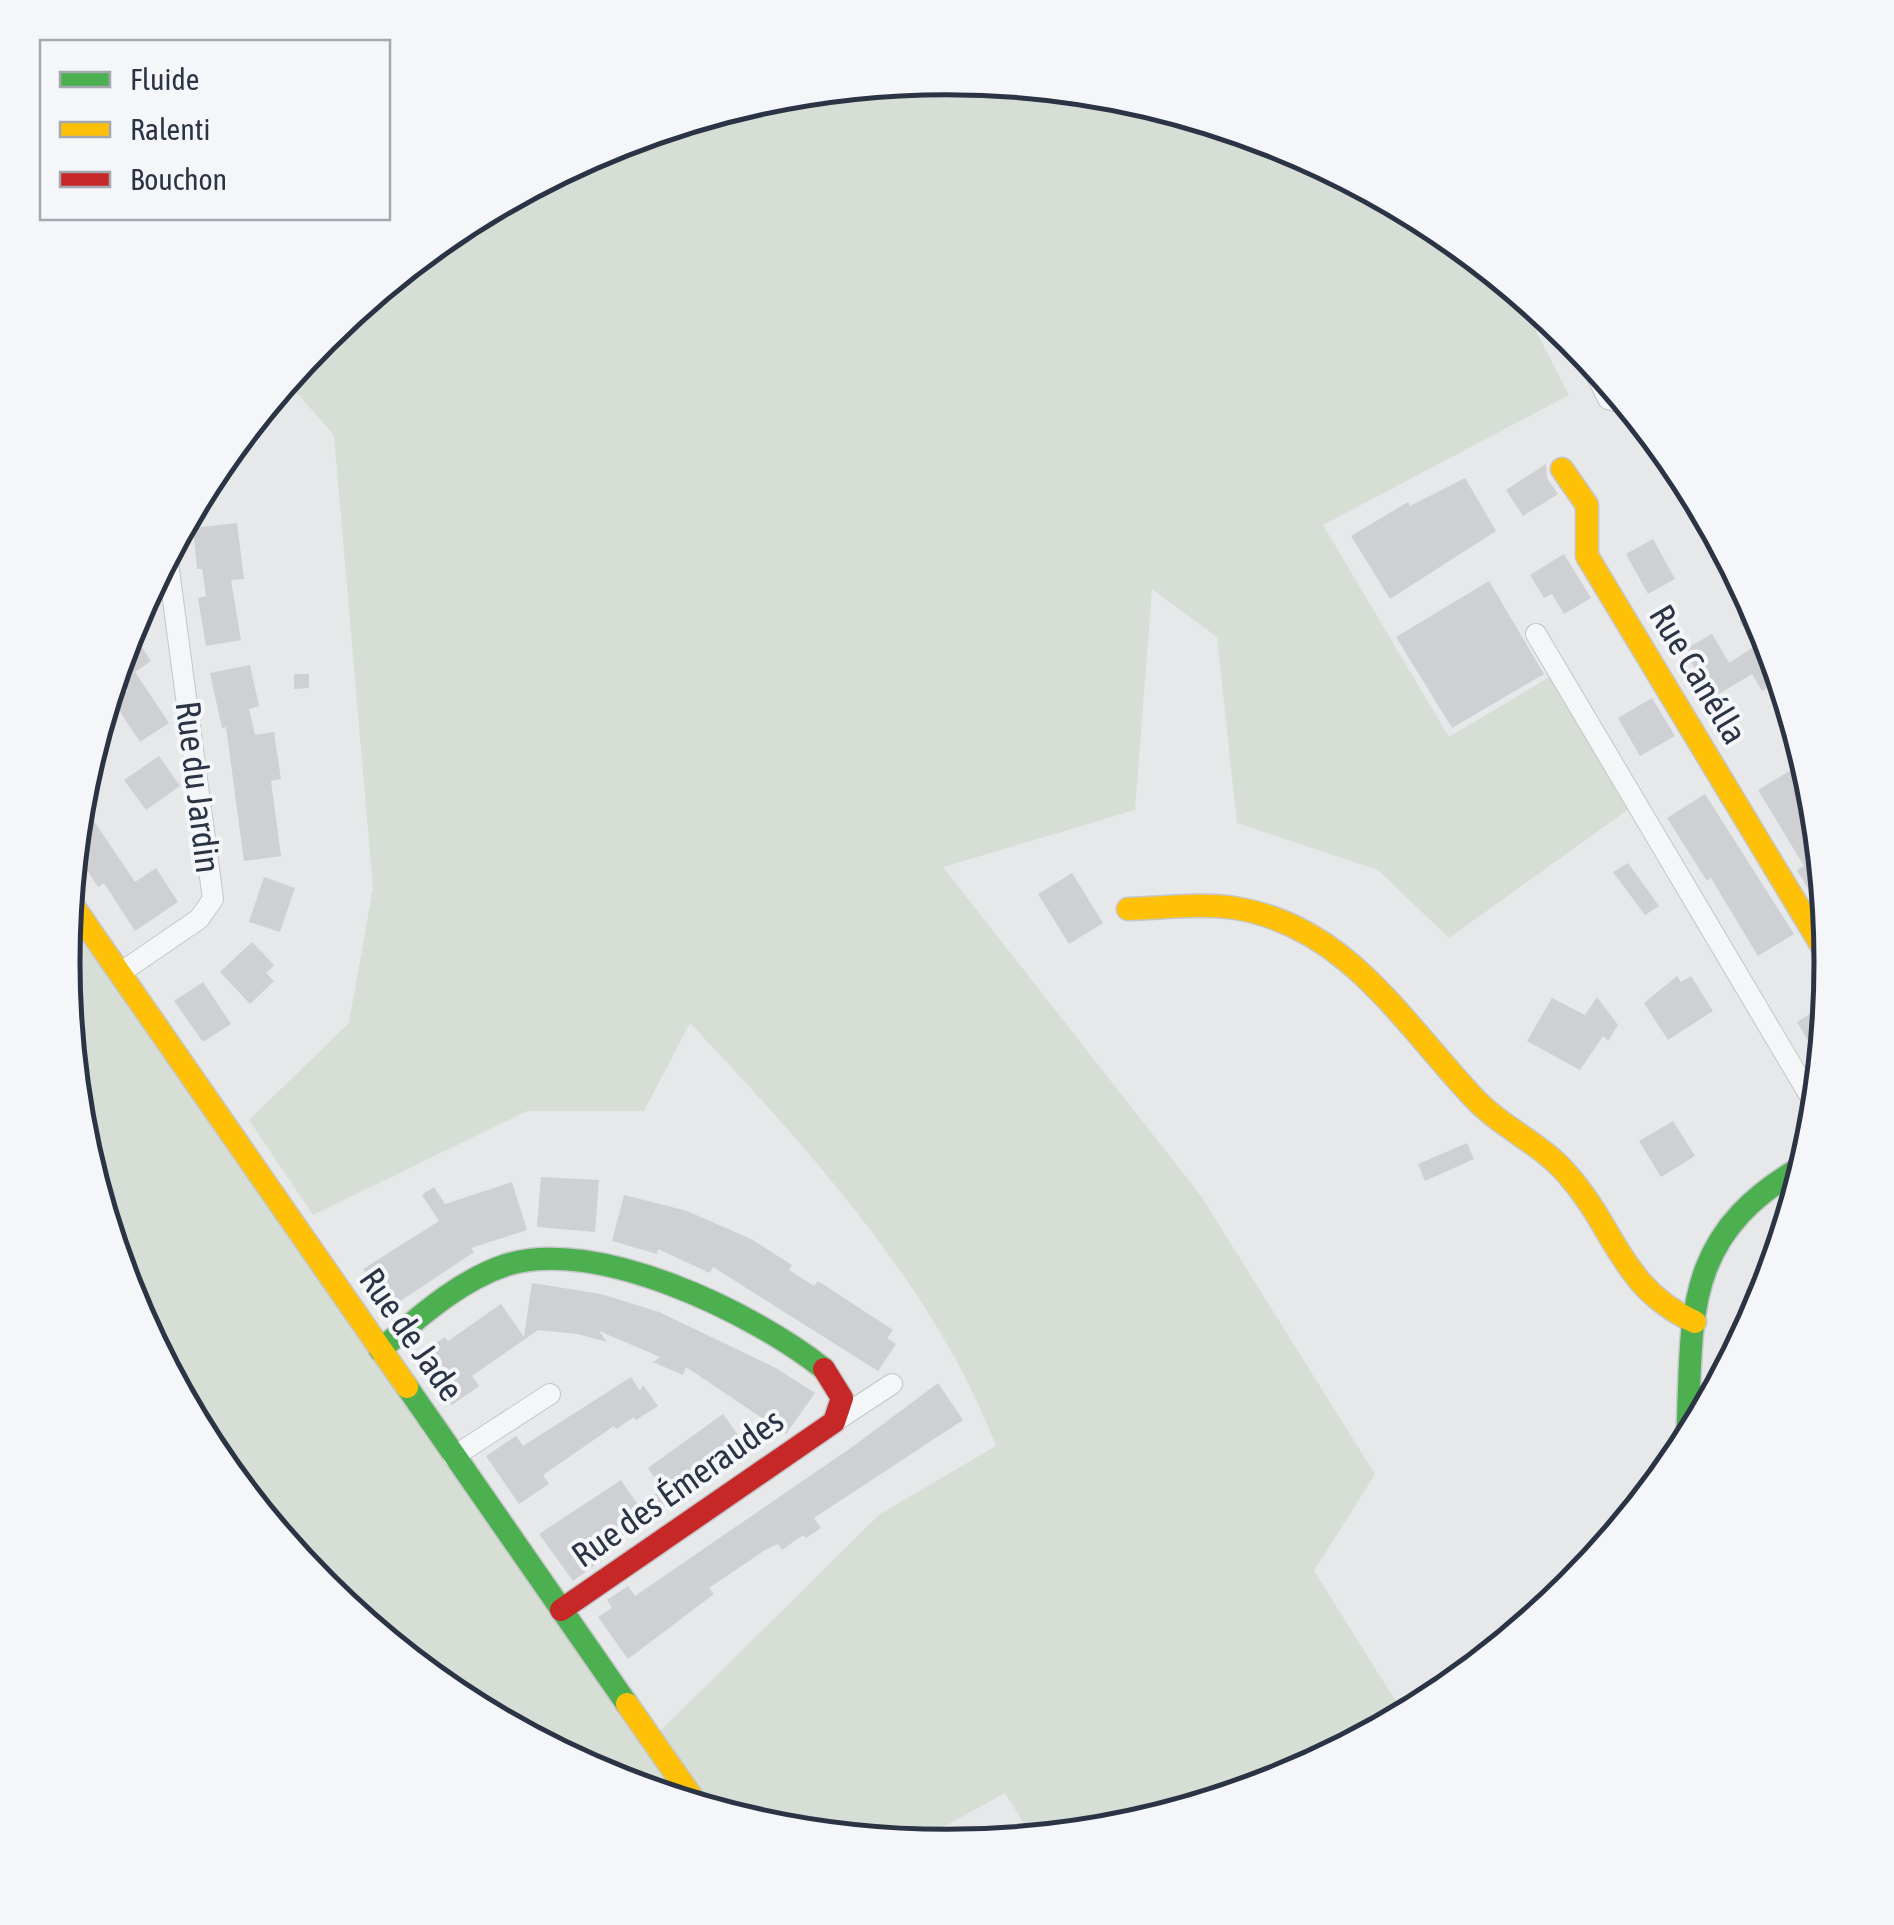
<svg xmlns="http://www.w3.org/2000/svg" width="1894" height="1925" viewBox="0 0 1894 1925" font-family="'Asap Condensed',sans-serif">
<style>
.green{fill:#d6ded6}
.building{fill:#ced0d3}
.lines{fill:none;stroke-linecap:round;stroke-linejoin:round}
.lane-casing{stroke:#c4c6c8;stroke-width:12}
.street-casing{stroke:#c4c6c8;stroke-width:22}
.fast-casing{stroke:#c4c6c8;stroke-width:25}
.slow-casing{stroke:#c4c6c8;stroke-width:25}
.jam-casing{stroke:#c4c6c8;stroke-width:25}
.lane{stroke:#f5f6f7;stroke-width:10}
.street{stroke:#f5f6f7;stroke-width:20}
.fast{stroke:#4caf50;stroke-width:22}
.slow{stroke:#ffc107;stroke-width:22}
.jam{stroke:#c62828;stroke-width:22}
.labels{text-anchor:middle;dominant-baseline:central;stroke-width:8;stroke-linejoin:round;paint-order:stroke}
.street-label{font-size:35px;fill:#2b3445;stroke:#f4f6f9}
.rim{fill:none;stroke:#2b3445;stroke-width:5}
</style>
<rect width="100%" height="100%" fill="#e6e8ea"/>
<path class="green" d="M948,78L1120,95L1286,146L1439,227L1514,289L1569,395L1323,525L1449,737L1558,672L1633,806L1449,938L1378,870L1237,823L1217,637L1152,589L1135,810L943,867L1201,1196L1375,1474L1314,1571L1405,1716L1285,1780L1119,1830L1033,1838L1005,1793L913,1844L774,1830L608,1779L455,1698L321,1588L211,1453L130,1300L79,1134L63,962L67,915L644,1747L880,1514L996,1446C936,1288 805,1145 690,1023L644,1111H527L313,1215L249,1120L349,1023L373,888L334,435L286,381C406,235 590,134 774,95C830,83 891,84 948,78Z"/>
<path class="building" d="M1546,464L1547,478L1558,494L1523,516L1506,490Z
M1465,478L1496,531L1390,599L1351,536L1408,502L1410,506Z
M237,523L244,579L231,580L241,640L206,646L198,598L206,596L202,569H197L193,528Z
M1653,539L1675,579L1648,594L1626,554Z
M1564,554L1591,598L1564,614L1552,594L1544,598L1530,575Z
M1489,581L1544,674L1452,728L1396,637Z
M129,628L151,661L135,672L169,723L140,742L113,701L128,691L115,672Z
M1712,634L1729,663L1768,637L1781,679L1762,691L1752,674L1712,698L1684,650Z
M250,665L259,706L249,709L255,735L274,732L281,779L271,781L281,856L244,861L226,727L222,728L210,673Z
M294,674H309V688L294,689Z
M1652,698L1675,736L1640,756L1618,718Z
M159,756L180,786L146,810L124,780Z
M1791,770L1817,814L1827,921L1797,870L1804,866L1758,790Z
M1705,794L1794,934L1758,956L1711,878L1707,881L1667,818Z
M79,799L135,882L156,868L178,902L135,931L104,883L98,887L74,850Z
M1628,863L1659,906L1645,915L1613,872Z
M1072,873L1103,923L1069,944L1038,894Z
M264,877L295,888L280,932L249,922Z
M252,942L274,965L266,973L274,981L250,1004L220,972Z
M1677,976L1681,982L1691,976L1713,1011L1668,1040L1644,1003Z
M203,982L231,1024L203,1042L174,1001Z
M1597,997L1618,1025L1608,1041L1603,1036L1580,1070L1527,1041L1552,998L1585,1015Z
M1827,1003L1821,1064L1797,1022Z
M1673,1121L1695,1156L1661,1177L1639,1141Z
M1467,1143L1474,1159L1425,1181L1418,1164Z
M541,1177L599,1180L595,1232L537,1227Z
M512,1182L527,1230L471,1248L474,1252L390,1308L363,1269L439,1221L422,1195L434,1187L445,1204Z
M624,1195L687,1211L751,1239L792,1265L789,1270L814,1286L818,1281L893,1330L887,1338L896,1344L878,1371L713,1267L710,1273L658,1249L657,1254L612,1241Z
M532,1283L601,1294L659,1312L776,1368L815,1393L786,1434L686,1367L683,1375L653,1362L660,1357L599,1331L607,1342L578,1334L538,1330L472,1376L479,1386L452,1405L418,1355L445,1337L448,1341L501,1304L524,1337Z
M631,1377L640,1391L643,1385L658,1406L636,1420L634,1417L616,1429L614,1426L543,1475L549,1484L519,1504L486,1456L516,1436L523,1446Z
M938,1383L963,1420L814,1518L821,1528L806,1538L803,1535L782,1550L778,1544L765,1550L709,1588L714,1594L628,1659L598,1617L612,1608L607,1600L628,1586L635,1596L855,1445Z
M723,1414L749,1450L597,1553L602,1560L573,1581L539,1534L621,1480L638,1505L662,1489L648,1468Z"/>
<g class="lines">
<defs>
<path id="lane" d="M1746,621L1748,595"/>
<path id="street" d="M1590,362L1608,399L1628,405
M1536,634L1817,1108
M120,973L199,919L213,899L167,555
M834,1422L892,1384
M453,1457L550,1394"/>
<path id="fast" d="M380,1350C418,1318 458,1281 506,1265C596,1236 754,1313 824,1369
M407,1387L627,1704
M1687,1446C1693,1317 1679,1236 1805,1165"/>
<path id="slow" d="M1562,469L1587,505V556L1831,961
M69,900L407,1387
M1128,909C1163,908 1200,903 1235,908C1347,926 1402,1022 1474,1098C1502,1128 1542,1144 1568,1175C1617,1231 1620,1287 1695,1322
M627,1704L699,1807"/>
<path id="jam" d="M561,1610L834,1422L842,1398L824,1369"/>
</defs>
<use href="#lane" class="lane-casing"/>
<use href="#street" class="street-casing"/>
<use href="#fast" class="fast-casing"/>
<use href="#slow" class="slow-casing"/>
<use href="#jam" class="jam-casing"/>
<use href="#lane" class="lane"/>
<use href="#street" class="street"/>
<use href="#fast" class="fast"/>
<use href="#slow" class="slow"/>
<use href="#jam" class="jam"/>
</g>
<g class="labels">
<g class="street-label">
<text transform="translate(1699 674) rotate(59)">Rue Canélla</text>
<text transform="translate(199 787) rotate(83)">Rue du Jardin</text>
<text transform="translate(412 1334) rotate(55)">Rue de Jade</text>
<text transform="translate(677 1487) rotate(-35)">Rue des Émeraudes</text>
</g>
</g>
<path d="M0 0H1894V1925H0ZM80 962a867 867 0 1 1 1734 0a867 867 0 1 1-1734 0Z" fill="#f4f6f9" fill-rule="evenodd"/>
<path class="rim" d="M80 962a867 867 0 1 1 1734 0a867 867 0 1 1-1734 0Z"/>
<rect x="40" y="40" width="350" height="180" fill="#f4f6f9" stroke="#a4a8b1" stroke-width="2.5"/>
<rect x="60" y="72" width="50" height="15" fill="#4caf50" stroke="#a4a8b1" stroke-width="2.5"/>
<text x="130" y="90" font-size="30" fill="#2b3445">Fluide</text>
<rect x="60" y="122" width="50" height="15" fill="#ffc107" stroke="#a4a8b1" stroke-width="2.5"/>
<text x="130" y="140" font-size="30" fill="#2b3445">Ralenti</text>
<rect x="60" y="172" width="50" height="15" fill="#c62828" stroke="#a4a8b1" stroke-width="2.5"/>
<text x="130" y="190" font-size="30" fill="#2b3445">Bouchon</text>
</svg>
